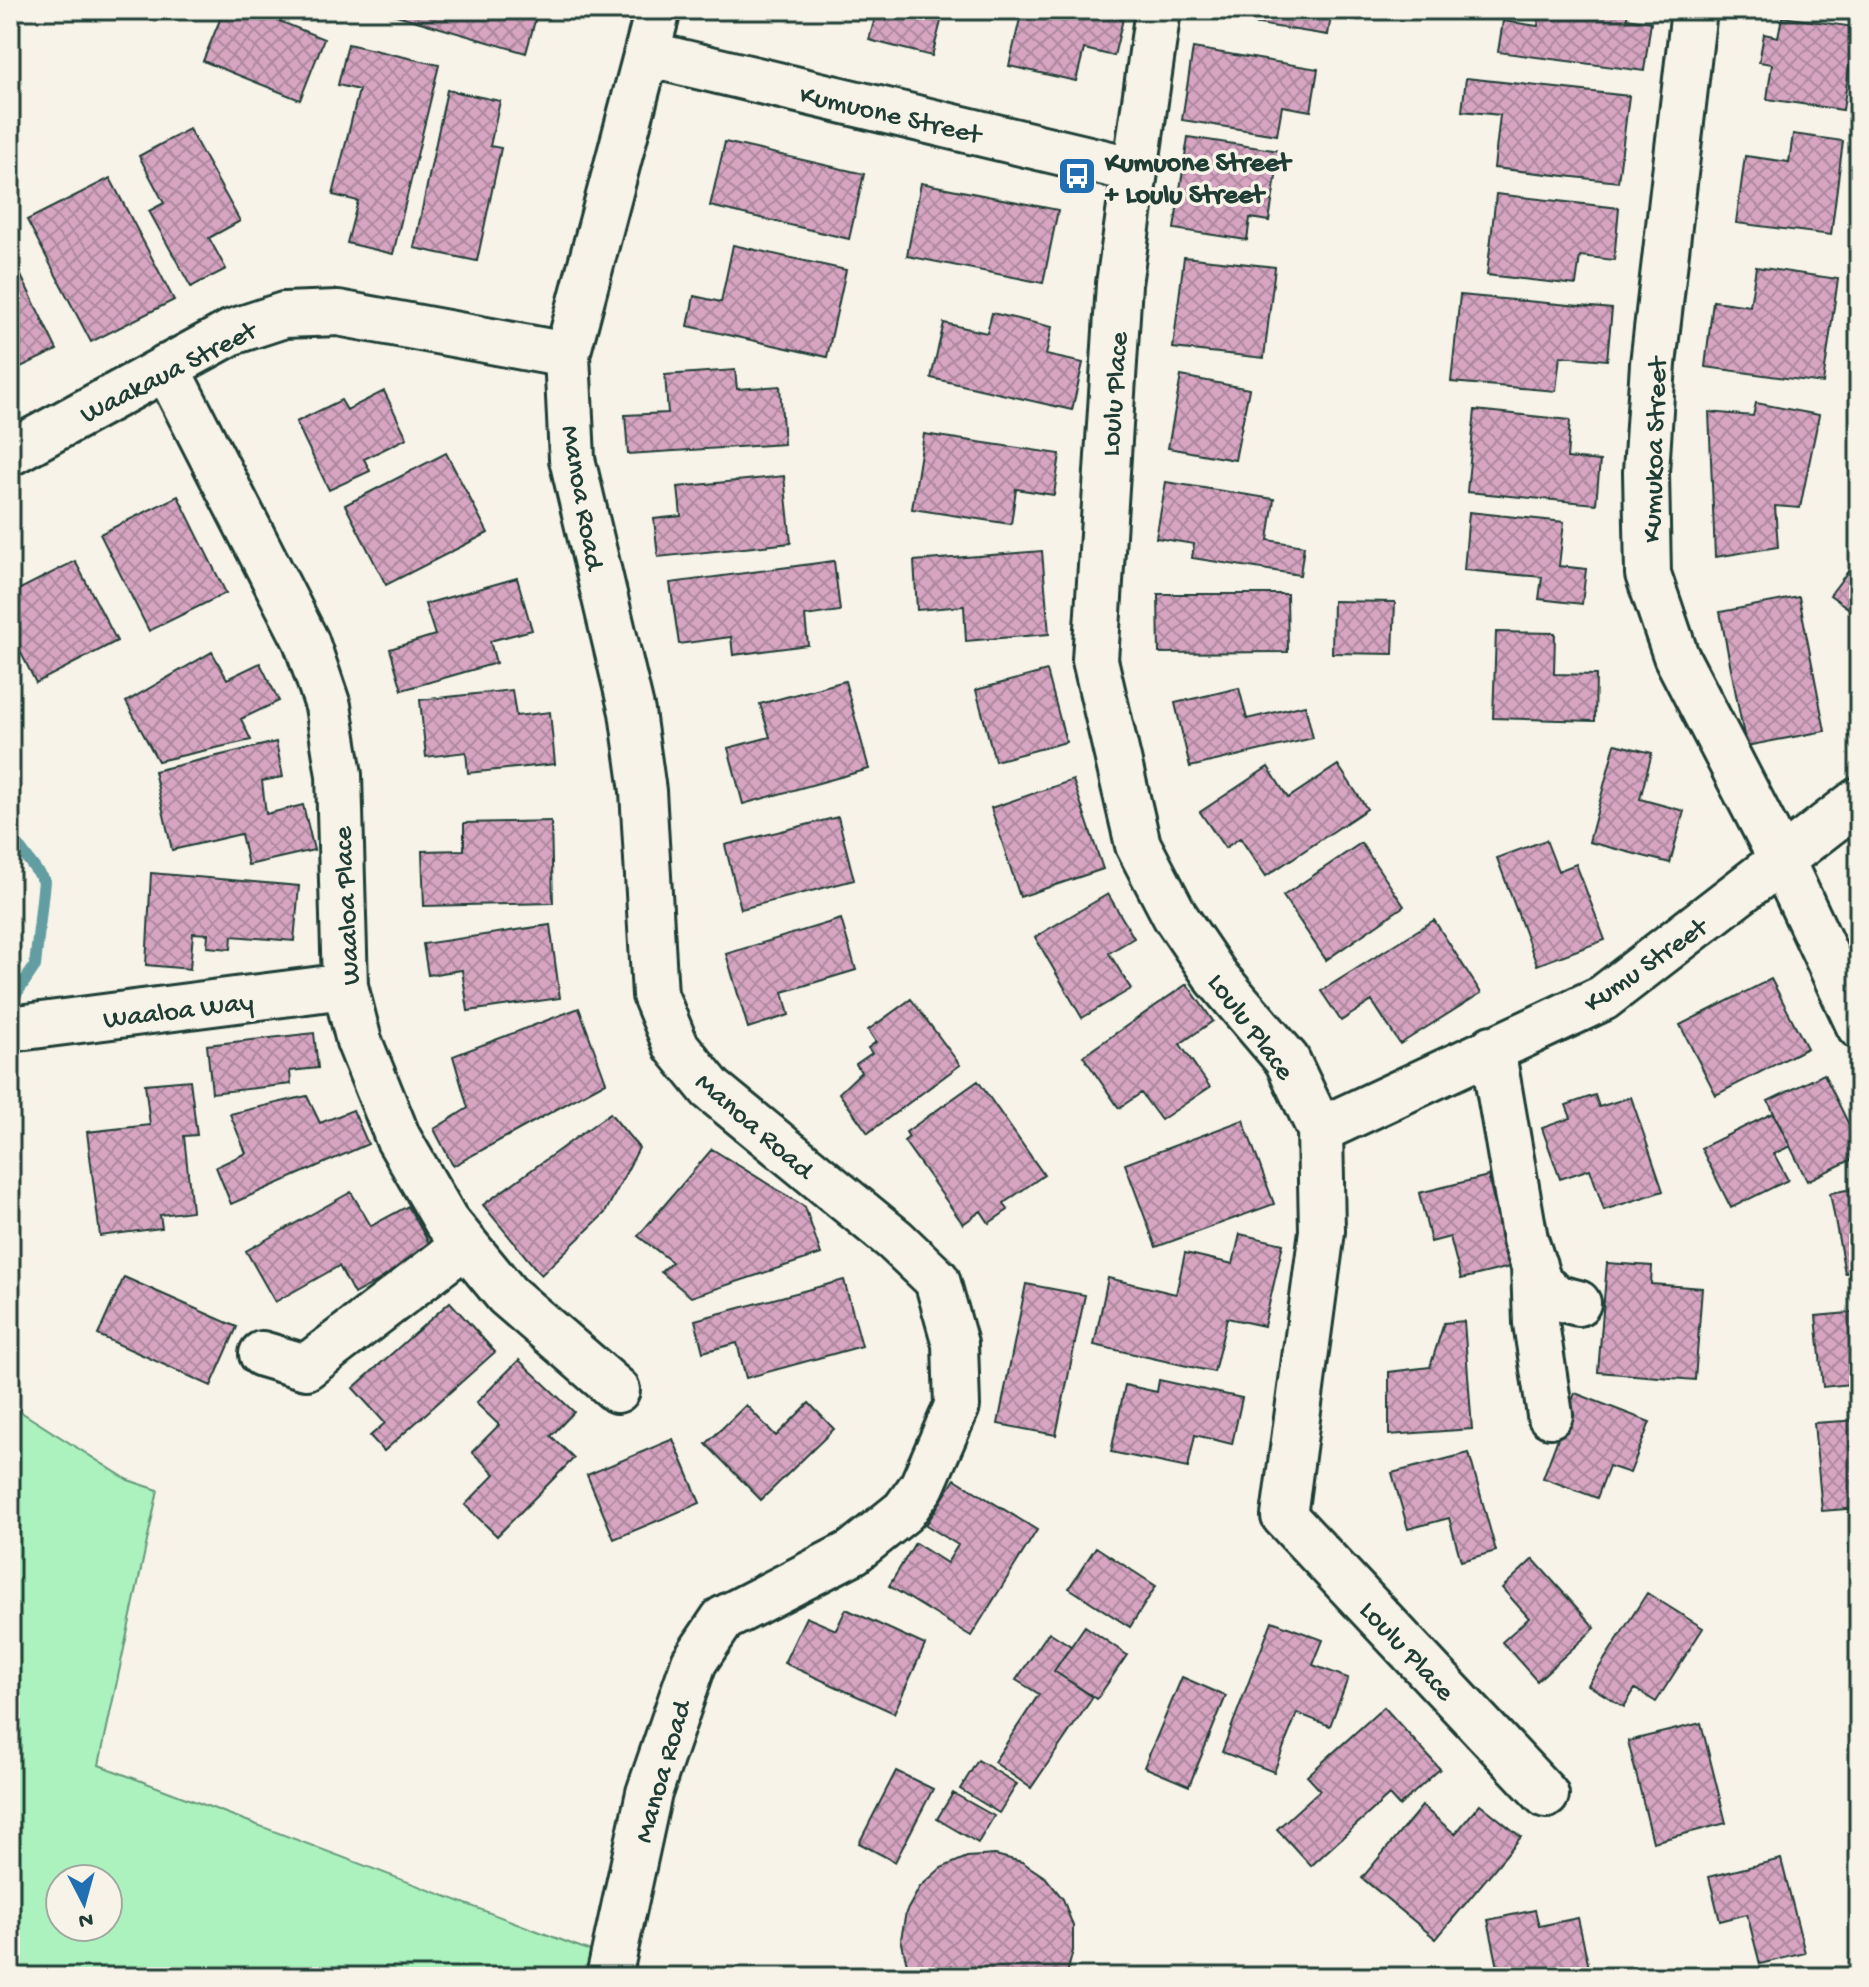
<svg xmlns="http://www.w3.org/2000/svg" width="1869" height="1987" font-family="'Gochi Hand',sans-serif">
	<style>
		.green { fill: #abf2be; stroke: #659879; stroke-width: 2; fill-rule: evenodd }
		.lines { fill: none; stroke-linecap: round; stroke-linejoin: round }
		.stream { stroke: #629da1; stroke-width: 12 }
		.building { fill: url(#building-cross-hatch); stroke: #1f3d34; stroke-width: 2 }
		.minor-casing { stroke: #1f3d34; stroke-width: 50 }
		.minor { stroke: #f7f3e8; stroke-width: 44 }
		.labels { text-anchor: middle; stroke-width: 7; stroke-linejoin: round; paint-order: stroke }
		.street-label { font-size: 28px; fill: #1f3d34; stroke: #f7f3e8 }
		.poi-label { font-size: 28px; font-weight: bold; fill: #1f3d34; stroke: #f7f3e8; text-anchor: start }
	</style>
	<defs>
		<pattern id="building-cross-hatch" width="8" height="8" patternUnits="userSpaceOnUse" patternTransform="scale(2)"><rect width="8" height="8" fill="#d7a5c2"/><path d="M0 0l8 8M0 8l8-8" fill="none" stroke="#ae889e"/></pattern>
	</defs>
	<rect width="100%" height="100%" fill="#f7f3e8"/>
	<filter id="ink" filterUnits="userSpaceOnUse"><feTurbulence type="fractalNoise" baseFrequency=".0125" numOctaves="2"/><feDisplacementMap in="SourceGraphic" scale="16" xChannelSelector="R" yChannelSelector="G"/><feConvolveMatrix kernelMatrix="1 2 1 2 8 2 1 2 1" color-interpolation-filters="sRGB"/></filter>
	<g filter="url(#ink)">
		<path class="green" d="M10 1405 128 1480 158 1490 99 1765 659 1977H10ZM60 1879H108V1927H60Z"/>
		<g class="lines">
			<path class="stream" d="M10 835 44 881 35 966 10 1003"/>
		</g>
		<path class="building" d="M224 10H252L324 39 300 100 203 61Z
			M379 10H538L526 53Z
			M877 10H944L932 56 869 40Z
			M1022 10H1087L1123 19 1114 56 1084 49 1076 81 1009 66Z
			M1215 10H1332L1328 35 1214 17Z
			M1540 10H1628L1627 18 1651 22 1644 71 1498 52 1503 21 1538 26Z
			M1782 17 1855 27 1843 110 1767 99 1772 64 1759 62 1764 34 1778 37Z
			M348 44 439 65 393 254 347 243 358 201 333 195 359 90 338 85Z
			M1193 48 1318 69 1311 111 1282 106 1277 135 1182 120Z
			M1466 78 1629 96 1618 182 1494 168 1500 115 1462 111Z
			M447 90 500 101 490 146 501 148 477 261 414 248Z
			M189 129 240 221 209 238 226 269 191 287 149 211 164 203 139 156Z
			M1793 134 1843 141 1831 235 1736 223 1745 156 1789 162Z
			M1188 137 1280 151 1269 221 1250 218 1247 240 1174 229Z
			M725 142 864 174 849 239 710 206Z
			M110 178 174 300 91 342 27 220Z
			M921 183 1058 210 1043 283 907 256Z
			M1496 194 1619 208 1614 260 1580 256 1576 285 1487 275Z
			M733 245 846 270 827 357 688 326 694 296 721 302Z
			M10 253 57 350 10 372Z
			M1184 257 1275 267 1264 358 1173 348Z
			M1756 267 1838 279 1823 383 1705 367 1713 301 1750 306Z
			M1460 295 1612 309 1607 360 1560 356 1556 391 1451 382Z
			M992 313 1052 327 1046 355 1083 363 1072 410 931 378 944 323 987 333Z
			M735 370 737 389 780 386 784 444 628 454 625 415 668 413 665 375Z
			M1181 376 1249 389 1235 460 1168 448Z
			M384 391 407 438 364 459 370 471 329 490 296 422 341 400 347 410Z
			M1756 403 1819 415 1800 508 1775 506 1778 547 1715 557 1709 412 1753 416Z
			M1475 410 1570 420 1567 458 1600 461 1596 504 1467 492Z
			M924 434 1060 454 1054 495 1016 489 1011 524 912 509Z
			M446 453 488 533 386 585 345 505Z
			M784 476 791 543 658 557 654 519 681 516 678 487Z
			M1166 482 1274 499 1268 540 1304 546 1300 575 1192 558 1194 544 1156 538Z
			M178 496 226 593 149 631 100 534Z
			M1469 512 1564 522 1559 566 1586 569 1582 604 1539 599 1542 577 1464 570Z
			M1042 551 1049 634 966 641 964 606 917 610 914 561Z
			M1859 557V616L1830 595Z
			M75 561 117 641 36 683 10 631V594Z
			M834 561 840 611 805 616 808 645 733 655 731 637 679 644 670 583Z
			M517 578 532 630 490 641 496 663 402 690 390 649 435 635 425 604Z
			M1158 594H1287L1288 652 1159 653Z
			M1799 597 1825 731 1746 746 1720 612Z
			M1333 601 1395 602 1393 654 1332 653Z
			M1496 632 1555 633 1554 674 1596 675 1595 721 1493 718Z
			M212 652 227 679 260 663 279 701 241 719 251 740 158 761 126 702Z
			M1047 671 1066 742 995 761 976 690Z
			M845 681 869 769 743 804 728 748 770 737 760 704Z
			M1239 688 1247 719 1305 705 1313 738 1190 767 1175 703Z
			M512 690 516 716 550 712 555 764 468 773 466 752 426 757 420 700Z
			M276 742 283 777 262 781 266 814 303 805 314 850 248 865 241 834 172 850 154 771Z
			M1615 744 1652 753 1640 799 1684 811 1670 863 1589 842Z
			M1338 765 1367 809 1266 876 1240 838 1225 848 1200 812 1268 767 1288 798Z
			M1073 780 1103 869 1020 897 991 808Z
			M838 817 854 880 741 909 725 845Z
			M551 821 553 903 424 906 422 851 464 850V823Z
			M1546 840 1558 871 1576 864 1605 940 1537 965 1497 858Z
			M1361 843 1404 906 1326 960 1283 896Z
			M151 873 299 886 294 941 232 936 231 949 207 947 208 934 193 933 190 969 146 965Z
			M1108 894 1134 938 1109 953 1131 989 1082 1018 1035 937Z
			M841 919 856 970 783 992 789 1015 748 1028 726 954Z
			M1434 920 1481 993 1400 1044 1372 1001 1341 1021 1321 991Z
			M550 925 560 998 468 1011 462 970 428 975 423 944Z
			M1771 979 1807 1048 1716 1095 1680 1025Z
			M1187 984 1213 1021 1180 1044 1210 1087 1161 1120 1141 1093 1119 1108 1083 1056Z
			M911 999 960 1065 868 1133 839 1093 861 1072 856 1064 872 1053 868 1048 876 1042 868 1030Z
			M579 1008 606 1082 453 1166 434 1129 468 1108 453 1056Z
			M314 1033 318 1068 290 1071 291 1084 212 1093 207 1045Z
			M1824 1074 1859 1145V1156L1807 1181 1768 1101Z
			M190 1080 197 1135 184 1136 192 1211 160 1215 162 1228 100 1236 87 1132 150 1125 145 1084Z
			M978 1081 1044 1175 1004 1203 1008 1210 989 1223 981 1211 963 1224 904 1141 909 1137 906 1132Z
			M1595 1095 1599 1107 1631 1097 1663 1191 1604 1210 1590 1169 1560 1179 1542 1128 1571 1118 1566 1105Z
			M307 1096 320 1123 353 1110 368 1144 231 1204 216 1167 246 1153 230 1114Z
			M610 1113 639 1148 605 1213 541 1275 483 1205Z
			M1773 1113 1790 1146 1774 1154 1788 1180 1731 1208 1701 1148Z
			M1243 1120 1274 1204 1156 1247 1125 1164Z
			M712 1149 805 1207 821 1254 691 1297 661 1272 672 1262 638 1236Z
			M1488 1176 1510 1267 1461 1279 1450 1237 1431 1242 1419 1193Z
			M1859 1188V1270L1845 1273 1830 1193Z
			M351 1192 371 1226 408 1206 433 1250 354 1294 339 1266 275 1302 246 1251Z
			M1240 1234 1283 1244 1264 1326 1227 1318 1214 1372 1094 1345 1108 1278 1176 1294 1185 1253 1233 1264Z
			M1607 1263 1652 1266 1651 1284 1702 1288 1695 1380 1598 1372Z
			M124 1277 237 1327 211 1386 98 1335Z
			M844 1280 862 1346 746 1378 737 1343 703 1352 695 1320Z
			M1026 1284 1085 1295 1056 1435 998 1424Z
			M450 1302 495 1352 384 1451 370 1436 385 1423 353 1388Z
			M1859 1312V1383L1823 1387 1816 1316Z
			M1464 1321 1472 1429 1389 1435V1372L1430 1367 1444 1323Z
			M519 1360 574 1412 551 1436 574 1458 497 1536 465 1505 495 1474 472 1452 499 1425 476 1403Z
			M1159 1380 1242 1398 1232 1444 1195 1435 1188 1468 1111 1452 1125 1385 1157 1392Z
			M1575 1393 1650 1422 1630 1473 1609 1466 1597 1498 1543 1478Z
			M809 1403 834 1429 761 1500 706 1444 746 1405 776 1436Z
			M1859 1420V1508L1822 1511 1814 1423Z
			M673 1439 700 1503 614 1539 587 1475Z
			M1469 1453 1496 1551 1461 1561 1449 1518 1408 1529 1392 1473Z
			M955 1479 1037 1530 971 1636 889 1586 915 1543 947 1563 958 1545 926 1525Z
			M1096 1547 1156 1586 1130 1627 1069 1588Z
			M1533 1559 1595 1628 1537 1681 1502 1642 1529 1618 1502 1588Z
			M1859 1565V1604L1854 1566Z
			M1647 1593 1703 1628 1656 1702 1635 1689 1624 1707 1588 1685Z
			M846 1609 925 1645 894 1713 784 1663 806 1617 836 1630Z
			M1272 1621 1323 1640 1313 1665 1348 1678 1330 1726 1297 1713 1274 1772 1222 1752Z
			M1085 1626 1127 1655 1097 1699 1054 1671Z
			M1049 1632 1071 1646 1054 1671 1093 1697 1031 1788 994 1762 1039 1694 1016 1680Z
			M1182 1677 1226 1696 1189 1786 1144 1767Z
			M1384 1707 1440 1769 1399 1806 1389 1795 1311 1866 1277 1829 1320 1790 1307 1776Z
			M1701 1723 1726 1823 1653 1842 1628 1741Z
			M978 1760 1017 1784 999 1813 960 1789Z
			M896 1771 933 1789 895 1862 859 1843Z
			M953 1793 994 1816 978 1843 937 1819Z
			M1480 1804 1521 1837 1436 1939 1362 1878 1422 1806 1455 1834Z
			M995 1855 1022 1862 1046 1878 1063 1899 1073 1926V1951L1066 1977H910L901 1939 906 1912 920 1887 941 1868 967 1857Z
			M1781 1859 1805 1953 1760 1964 1747 1914 1720 1921 1709 1877Z
			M1535 1910 1539 1926 1578 1918 1591 1977H1500L1488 1920Z"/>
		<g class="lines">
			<defs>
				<path id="minor" d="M1158 10 1119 284 1095 660 1138 845 1175 916 1217 978 1287 1060 1320 1130 1322 1231 1284 1516 1546 1795
					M1694 10 1653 364 1646 472 1648 574 1676 656 1783 863 1859 1026
					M647 54 1135 170
					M166 367 306 641 328 706 339 775 345 986 359 1041 398 1138 446 1221 507 1295 617 1390
					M10 453 232 332 284 315 338 313 567 355
					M10 1029 345 986
					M1492 1048 1525 1239 1540 1285 1558 1298 1578 1303
					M1320 1130 1603 998 1859 800
					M1534 1265 1536 1323 1550 1415
					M262 1354 306 1367 465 1245
					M609 1977 649 1793 694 1662 723 1619 853 1552 904 1511 922 1486 957 1406 955 1344 937 1280 895 1240 711 1089 676 1046 655 995 643 791 632 712 572 459 567 355 658 10"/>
			</defs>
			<use href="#minor" class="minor-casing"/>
			<use href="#minor" class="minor"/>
		</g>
	</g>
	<defs>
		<symbol id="bus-square" viewBox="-11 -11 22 22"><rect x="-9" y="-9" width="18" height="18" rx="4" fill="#1f6fb2" stroke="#f7f3e8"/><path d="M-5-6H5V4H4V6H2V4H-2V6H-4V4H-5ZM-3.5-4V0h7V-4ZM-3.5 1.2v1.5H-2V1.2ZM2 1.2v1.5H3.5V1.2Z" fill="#fff"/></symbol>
	</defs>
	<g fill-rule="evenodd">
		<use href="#bus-square" x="1055" y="154" width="44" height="44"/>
	</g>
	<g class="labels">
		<g class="street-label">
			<text transform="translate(891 112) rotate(13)" y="10">Kumuone Street</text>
			<text transform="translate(167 370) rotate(-27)" y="10">Waakaua Street</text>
			<text transform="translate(1112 394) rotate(-86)" y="10">Loulu Place</text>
			<text transform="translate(1652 450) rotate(-88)" y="10">Kumukoa Street</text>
			<text transform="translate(585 497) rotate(80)" y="10">Manoa Road</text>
			<text transform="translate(344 906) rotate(-93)" y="10">Waaloa Place</text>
			<text transform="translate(1644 963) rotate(-35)" y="10">Kumu Street</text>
			<text transform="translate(178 1008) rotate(-7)" y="10">Waaloa Way</text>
			<text transform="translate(1253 1025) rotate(53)" y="10">Loulu Place</text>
			<text transform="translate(756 1124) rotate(41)" y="10">Manoa Road</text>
			<text transform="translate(1409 1649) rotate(47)" y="10">Loulu Place</text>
			<text transform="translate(660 1771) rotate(-74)" y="10">Manoa Road</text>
		</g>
		<g class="poi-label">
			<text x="1105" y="170">Kumuone Street<tspan x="1105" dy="32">+ Loulu Street</tspan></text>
		</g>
	</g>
	<rect width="1869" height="1987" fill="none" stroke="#f7f3e8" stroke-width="40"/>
	<rect x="20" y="20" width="1829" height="1947" fill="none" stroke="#1f3d34" stroke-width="3" filter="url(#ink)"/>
	<g transform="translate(84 1903) rotate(174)"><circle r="38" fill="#f7f3e8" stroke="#a1aaa0" stroke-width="2"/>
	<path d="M0-6L14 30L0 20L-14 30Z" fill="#1f6fb2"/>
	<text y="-12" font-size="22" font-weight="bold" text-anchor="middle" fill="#1f3d34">N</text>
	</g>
</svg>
